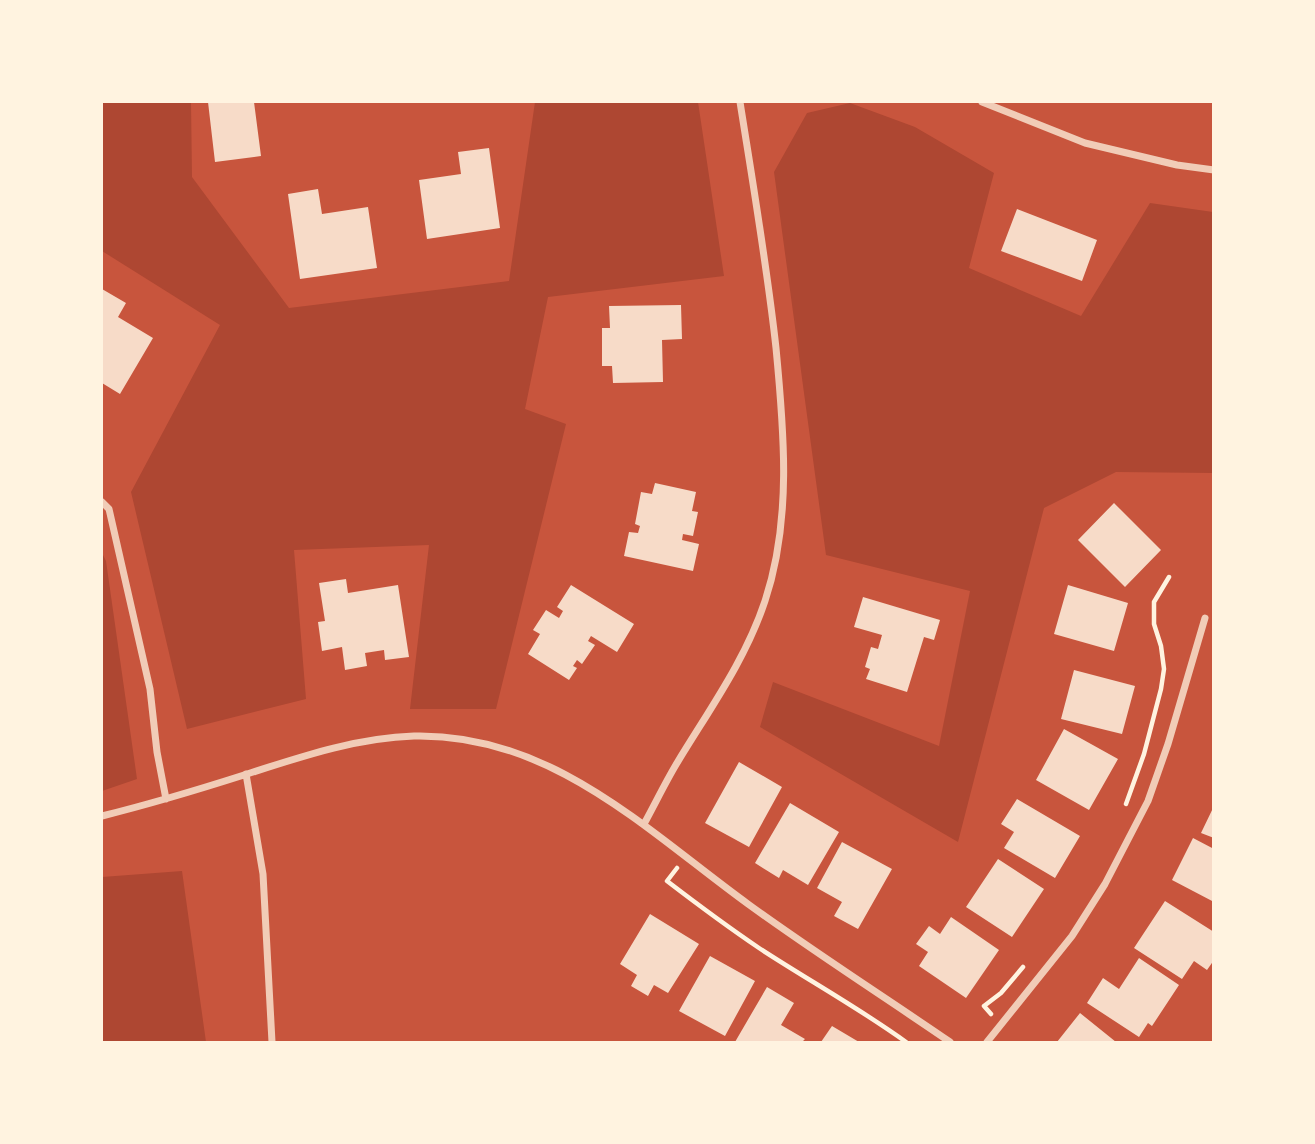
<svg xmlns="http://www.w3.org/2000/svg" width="1315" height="1144" font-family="Rubik,sans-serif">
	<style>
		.green { fill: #ae4732 }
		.building { fill: #f7dbc8 }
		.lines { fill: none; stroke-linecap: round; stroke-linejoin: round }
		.path { stroke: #fff3e0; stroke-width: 4.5 }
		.minor { stroke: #f1ccb7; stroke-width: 7 }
	</style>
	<rect width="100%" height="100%" fill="#c8553d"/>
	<path class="green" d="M102 102H191L192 177 289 308 509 281 535 102H698L724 276 548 297 525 409 566 424 496 709H410L429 545 294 550 306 699 187 729 131 492 220 325 102 251Z
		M850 103 915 127 994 173 969 268 1081 316 1150 203 1213 212V473L1116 472 1044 508 958 842 760 727 773 682 939 746 970 591 826 555 774 172 807 113Z
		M102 553 106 561 137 779 102 791Z
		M182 871 206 1042H102V877Z"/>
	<path class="building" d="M208 102H254L261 156 215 162Z
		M489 148 500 228 427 239 419 180 461 174 458 152Z
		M318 189 322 214 368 207 377 268 300 279 288 194Z
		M1017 209 1097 240 1082 281 1001 251Z
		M102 289 126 303 118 317 153 338 120 394 102 383Z
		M681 305 682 339 662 340 663 382 613 383 612 366H602V328H610L609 306Z
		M655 483 696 492 692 511 698 512 693 536 683 534 682 540 699 544 693 571 624 556 629 532 638 533 640 526 635 524 641 492 652 494Z
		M1114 503 1161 550 1125 587 1078 540Z
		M346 579 348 593 398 585 409 657 385 660 384 650 365 653 367 666 345 670 342 647 322 651 318 622 325 621 319 583Z
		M571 585 634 624 617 652 591 636 588 641 595 645 582 664 577 660 573 666 577 668 569 680 528 654 540 634 533 630 546 610 559 618 563 611 557 607Z
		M1068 585 1128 603 1114 651 1054 634Z
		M863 597 940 620 934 640 924 637 907 692 866 679 870 669 865 667 871 647 878 649 882 635 854 627Z
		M1074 670 1135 686 1122 734 1061 719Z
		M1064 729 1118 759 1089 810 1036 780Z
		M739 762 782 787 749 847 705 823Z
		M1017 799 1080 836 1055 878 1004 848 1014 832 1001 824Z
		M790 803 839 832 808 885 783 870 779 878 755 863Z
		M1214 806V838L1201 833Z
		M1193 838 1214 849V902L1172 880Z
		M842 842 892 869 858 929 834 916 842 902 817 888Z
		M998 859 1044 889 1012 937 966 907Z
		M1165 901 1214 932V960L1207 970 1194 961 1182 979 1134 948Z
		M650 914 699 944 668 993 654 985 648 996 631 986 637 975 620 964Z
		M951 917 999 950 966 998 919 966 928 952 916 944 929 926 940 934Z
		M710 956 755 981 725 1036 679 1011Z
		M1139 958 1179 985 1152 1026 1148 1023 1139 1037 1087 1003 1103 978 1119 989Z
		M767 987 794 1003 781 1025 805 1039 802 1042H735Z
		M1080 1013 1116 1042H1057Z
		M832 1026 859 1042H821Z"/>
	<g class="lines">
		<path class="path" d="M1126 804 1144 754 1161 689 1164 669 1161 646 1154 624V602L1169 577
			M677 868 667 881C697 904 728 927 759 948 808 980 859 1008 906 1042
			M991 1014 984 1006 1001 993 1023 967"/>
		<path class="minor" d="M982 102 1085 143 1177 165 1214 170
			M102 502 109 509 150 689 157 752 166 799
			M246 774 263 874 272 1042
			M102 816C150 804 197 790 244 775 300 757 355 738 414 736 551 733 646 830 748 904 814 952 883 996 950 1042
			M644 824C655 804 665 783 677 763 709 710 745 661 765 601 792 520 784 431 776 348 767 266 753 184 740 102
			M987 1042 1072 936 1105 884 1148 801 1168 744 1205 618"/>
	</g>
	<rect width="1315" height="1144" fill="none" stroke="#fff3e0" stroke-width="206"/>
</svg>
